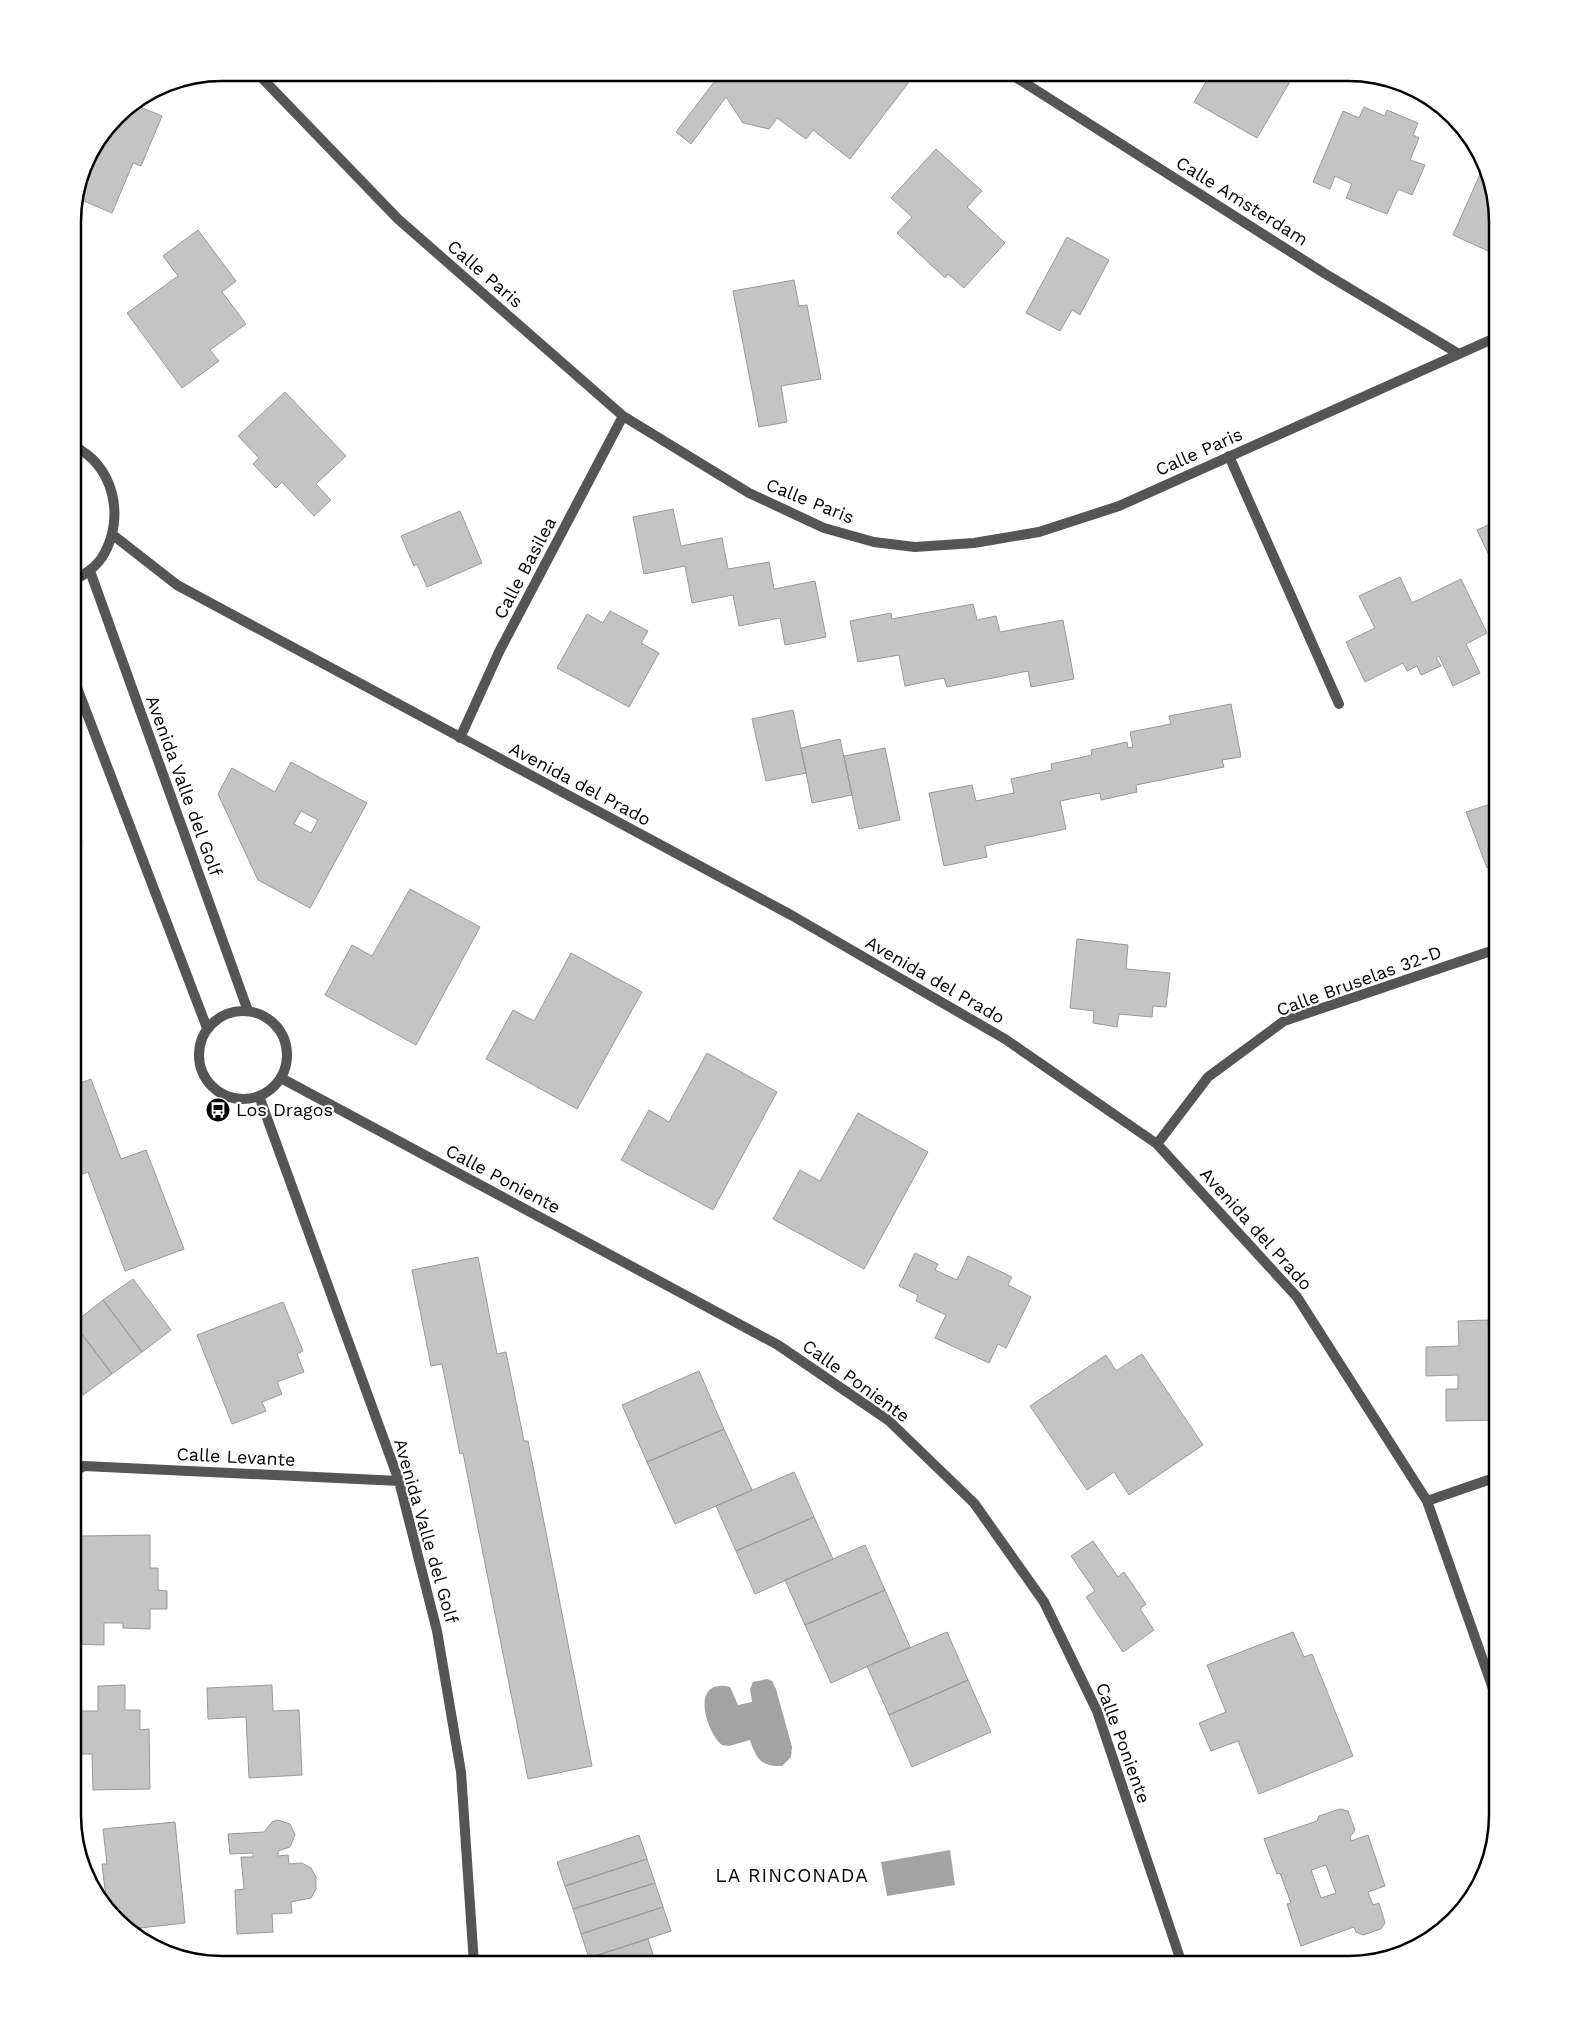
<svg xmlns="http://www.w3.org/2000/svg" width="1570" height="2037" font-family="'Work Sans',sans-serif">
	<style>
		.green { fill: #dcdcdc }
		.water { fill: #a3a3a3 }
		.building { fill: #c4c4c4; stroke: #999; fill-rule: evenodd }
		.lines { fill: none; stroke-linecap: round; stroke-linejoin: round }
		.service { stroke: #555; stroke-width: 10 }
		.minor { stroke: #555; stroke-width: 10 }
		.labels { text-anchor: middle; stroke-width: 4.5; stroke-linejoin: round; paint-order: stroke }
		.street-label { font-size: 18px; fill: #000; stroke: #fff }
		.poi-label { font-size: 18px; fill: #000; stroke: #fff; text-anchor: start }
		.neighbourhood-label { font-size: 19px; letter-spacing: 1px; fill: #000; stroke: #fff }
		.rim { fill: none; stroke: #000; stroke-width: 2.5 }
	</style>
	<rect width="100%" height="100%" fill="#fff"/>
	<path class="green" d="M73 816 83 842 73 846Z"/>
	<path class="water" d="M767 1679 772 1681 776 1689 792 1747 791 1757 782 1766C761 1767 756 1758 750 1740L729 1746 722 1745C705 1731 690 1677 730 1687L738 1705 752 1702 750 1689 753 1682Z
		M950 1850 955 1885 887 1896 881 1862Z"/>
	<path class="building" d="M426 73H446L435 82Z
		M449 73H462L455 79Z
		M721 73H897L909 82 850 159 813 130 806 139 777 118 769 129 743 123 726 97 691 144 676 132Z
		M1211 73H1278L1291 80 1257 138 1194 102Z
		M133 104 162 116 141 166 133 163 112 213 77 198 88 156 98 143 102 144 108 130 123 110Z
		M1364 107 1385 116 1387 110 1418 123 1413 135 1419 138 1410 160 1425 165 1412 195 1398 189 1387 214 1346 198 1352 184 1335 176 1330 189 1313 182 1343 111 1359 118Z
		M936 149 982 191 967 207 1005 243 964 288 948 274 945 278 897 233 912 217 891 198Z
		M1481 172 1489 175 1492 183 1498 222 1497 255 1453 235Z
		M198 230 236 281 222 292 246 324 210 350 219 361 182 388 127 313 178 276 163 256Z
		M1067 237 1109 260 1080 315 1072 310 1060 331 1026 313Z
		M794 280 799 306 807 305 821 379 781 386 787 422 759 427 733 291Z
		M285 392 346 456 316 484 331 500 314 516 282 482 276 488 253 464 259 458 238 436Z
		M673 509 681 546 722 538 728 569 769 562 774 589 815 581 826 637 785 645 780 618 739 626 733 595 692 603 685 566 644 574 633 517Z
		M460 511 482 563 427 587 417 564 414 566 401 536Z
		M1497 521V572L1477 530Z
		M1400 577 1412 603 1461 579 1487 633 1466 644 1480 673 1453 686 1439 656 1436 658 1441 666 1421 675 1417 666 1407 671 1403 663 1365 682 1346 642 1375 628 1359 596Z
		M973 604 977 620 996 616 1000 632 1063 620 1074 679 1031 687 1028 671 947 687 944 678 905 686 899 655 858 662 850 621 891 613 892 619Z
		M610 611 648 631 641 643 659 653 629 707 557 668 587 614 603 623Z
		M1231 704 1241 757 1222 760 1224 767 1136 785 1137 792 1101 800 1100 793 1060 801 1066 829 985 846 987 857 944 866 929 793 972 785 976 801 1014 793 1011 779 1052 770 1051 764 1092 755 1091 750 1127 742 1128 748 1133 747 1130 732 1171 724 1169 716Z
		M793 710 806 773 766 781 752 719Z
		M840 739 852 795 812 803 801 748Z
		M885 748 900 820 859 829 844 756Z
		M291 762 367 803 310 908 258 880 218 794 232 768 275 792ZM301 811 318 820 311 833 294 824Z
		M1497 802V864L1487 868 1466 812Z
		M410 889 480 927 416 1045 325 995 352 945 372 956Z
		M1077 939 1128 945 1126 969 1170 973 1166 1007 1153 1006 1152 1017 1119 1014 1117 1027 1093 1023 1094 1011 1070 1008Z
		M571 953 642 992 577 1109 486 1059 513 1010 534 1021Z
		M707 1053 777 1092 713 1210 621 1160 649 1110 669 1122Z
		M91 1079 121 1159 146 1150 184 1249 125 1271 88 1172 73 1178V1086Z
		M858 1113 928 1152 864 1269 773 1219 800 1170 820 1181Z
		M915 1253 938 1264 935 1270 957 1280 968 1256 1012 1277 1008 1285 1031 1297 1006 1348 998 1344 989 1363 935 1338 946 1315 916 1301 918 1295 899 1286Z
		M478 1257 497 1354 506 1352 524 1441H528L592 1766 528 1779 463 1453 460 1454 442 1364 431 1366 412 1270Z
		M133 1279 171 1330 142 1352 103 1300Z
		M103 1300 142 1352 112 1374 74 1323Z
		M283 1302 303 1351 297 1354 304 1372 277 1382 282 1394 262 1402 266 1411 232 1424 197 1335Z
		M1488 1320 1489 1345H1497V1420L1446 1421V1389H1458V1375L1426 1376V1347L1459 1346 1458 1321Z
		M73 1323 112 1374 83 1395 73 1381Z
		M1142 1354 1203 1445 1129 1495 1114 1472 1087 1490 1030 1406 1106 1355 1116 1371Z
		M699 1371 724 1429 647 1462 622 1405Z
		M724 1429 752 1490 675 1524 647 1462Z
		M794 1472 814 1517 736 1551 716 1506Z
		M814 1517 833 1559 755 1594 736 1551Z
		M150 1535V1568H158V1590L167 1591V1609H150V1629L123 1628V1623H104V1645L73 1644V1623H80V1536Z
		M1093 1541 1118 1577 1124 1572 1146 1604 1140 1609 1154 1630 1123 1652 1086 1597 1095 1591 1071 1556Z
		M865 1545 885 1590 805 1625 785 1580Z
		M885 1590 910 1647 831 1683 805 1625Z
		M947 1632 968 1680 889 1715 867 1666Z
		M1293 1632 1304 1657 1312 1654 1353 1756 1259 1794 1238 1741 1211 1751 1199 1723 1226 1712 1207 1665Z
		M968 1680 991 1732 912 1767 889 1715Z
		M125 1685V1710H140V1730L149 1729 150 1789 93 1790 92 1754H73V1731H79V1711H98V1686Z
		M272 1685 273 1711 299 1710 302 1775 249 1778 246 1717 208 1719 207 1688Z
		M1340 1809 1348 1811 1355 1830 1350 1837 1351 1841 1368 1835 1385 1886 1368 1892 1373 1905 1379 1903 1385 1923 1381 1929 1363 1935 1356 1932 1354 1927 1301 1946 1287 1904 1291 1903 1280 1873 1277 1874 1264 1839 1317 1821 1319 1816ZM1326 1865 1336 1893 1321 1898 1311 1870Z
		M278 1820 290 1824 295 1835 290 1847 278 1851V1856L288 1855 289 1864 302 1863 311 1868 316 1877V1889L311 1898 291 1902 292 1913 272 1914 273 1932 237 1934 235 1890 244 1889 241 1857H253V1853L230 1854 228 1834 264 1832 272 1822Z
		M175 1822 185 1923 131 1929 107 1906 102 1864H107L103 1829Z
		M639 1835 647 1859 565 1886 557 1862Z
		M647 1859 655 1883 573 1909 565 1886Z
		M655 1883 663 1907 581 1934 573 1909Z
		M663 1907 671 1931 589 1958 581 1934Z
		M648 1939 656 1964H568L589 1958Z"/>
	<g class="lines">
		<path class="service" d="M1229 456 1339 704"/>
		<path class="minor" d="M257 73 398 219 623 416 749 493 824 528 874 542 915 547 974 543 1039 532 1119 506 1497 337
			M1009 73 1324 273 1459 354
			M113 535 177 585 791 915 1005 1039 1157 1144 1297 1297 1427 1501 1497 1700
			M90 571 248 1011
			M73 581C85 574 97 567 104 554 125 517 114 464 73 446
			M73 677 207 1028
			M460 738 499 652 623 416
			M199 1055a44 44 0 1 1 88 0a44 44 0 1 1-88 0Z
			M281 1078 778 1345 888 1420 974 1503 1044 1602 1097 1711 1182 1964
			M259 1096 399 1481 437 1631 461 1772 474 1964
			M1157 1144 1208 1077 1284 1021 1497 949
			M73 1472 84 1466 399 1481
			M1427 1501 1497 1477"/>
	</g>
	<defs>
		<symbol id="bus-disc" viewBox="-11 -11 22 22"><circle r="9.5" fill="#000" stroke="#fff"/><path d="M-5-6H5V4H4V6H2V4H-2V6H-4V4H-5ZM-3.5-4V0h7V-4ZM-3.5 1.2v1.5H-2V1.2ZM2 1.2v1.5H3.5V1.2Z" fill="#fff"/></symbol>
	</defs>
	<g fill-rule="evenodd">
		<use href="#bus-disc" x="204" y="1096" width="28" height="28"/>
	</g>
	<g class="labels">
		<g class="street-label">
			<text transform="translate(1242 201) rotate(32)" y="6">Calle Amsterdam</text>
			<text transform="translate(485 274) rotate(41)" y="6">Calle Paris</text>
			<text transform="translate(1199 452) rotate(-24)" y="6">Calle Paris</text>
			<text transform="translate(810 501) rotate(22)" y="6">Calle Paris</text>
			<text transform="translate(525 568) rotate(-62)" y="6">Calle Basilea</text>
			<text transform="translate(580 784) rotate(28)" y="6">Avenida del Prado</text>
			<text transform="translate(184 786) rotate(70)" y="6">Avenida Valle del Golf</text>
			<text transform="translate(935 980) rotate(30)" y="6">Avenida del Prado</text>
			<text transform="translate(1359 981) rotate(-20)" y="6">Calle Bruselas 32-D</text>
			<text transform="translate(503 1179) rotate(28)" y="6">Calle Poniente</text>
			<text transform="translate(1256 1229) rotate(48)" y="6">Avenida del Prado</text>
			<text transform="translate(856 1381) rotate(36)" y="6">Calle Poniente</text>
			<text transform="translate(236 1457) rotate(3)" y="6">Calle Levante</text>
			<text transform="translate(426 1531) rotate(74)" y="6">Avenida Valle del Golf</text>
			<text transform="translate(1123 1743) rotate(70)" y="6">Calle Poniente</text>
		</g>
		<g class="poi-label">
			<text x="236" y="1116">Los Dragos</text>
		</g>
		<g class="neighbourhood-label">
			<text x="792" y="1882">LA RINCONADA</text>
		</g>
	</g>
	<path d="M0 0H1570V2037H0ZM222 81H1348A141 141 0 0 1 1489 222V1815A141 141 0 0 1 1348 1956H222A141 141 0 0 1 81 1815V222A141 141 0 0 1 222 81Z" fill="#fff" fill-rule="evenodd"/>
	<path class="rim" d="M222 81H1348A141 141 0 0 1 1489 222V1815A141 141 0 0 1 1348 1956H222A141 141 0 0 1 81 1815V222A141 141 0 0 1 222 81Z"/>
</svg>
